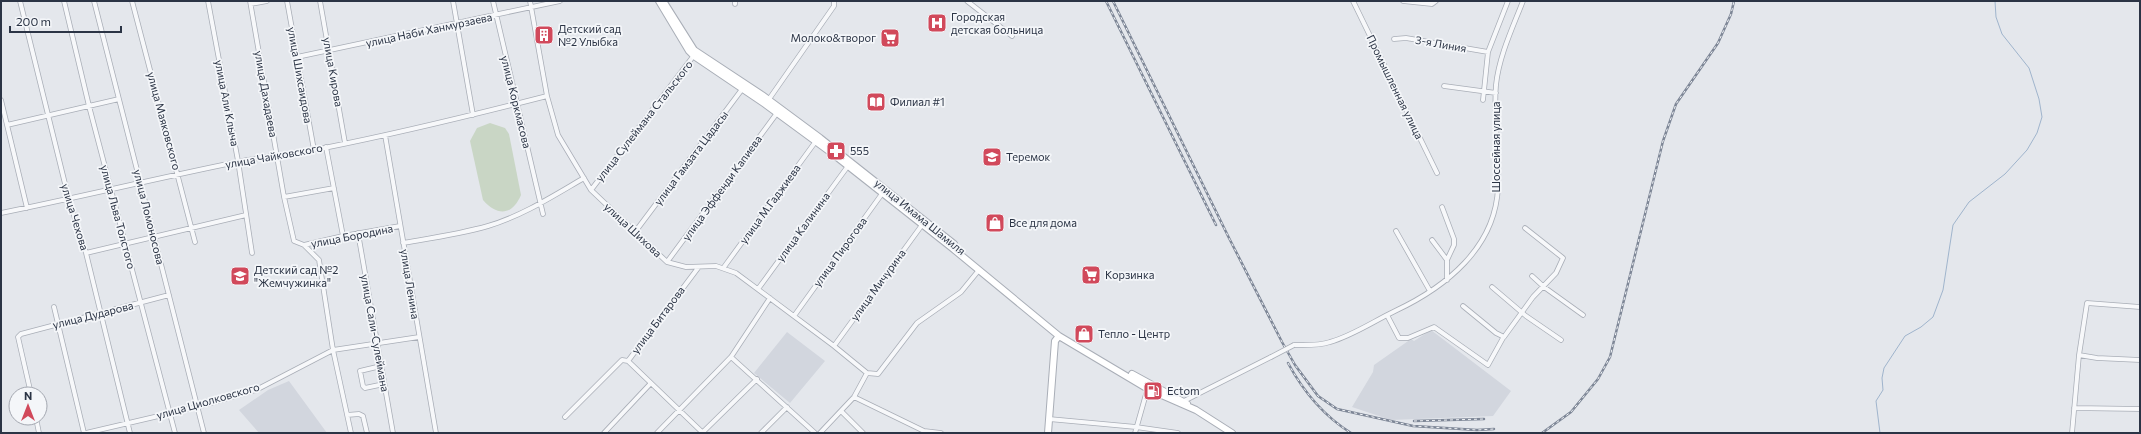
<svg xmlns="http://www.w3.org/2000/svg" width="2141" height="434" font-family="Commissioner,sans-serif">
	<style>
		.built { fill: #d2d6de }
		.green { fill: #c9d6c5 }
		.lines { fill: none; stroke-linecap: round; stroke-linejoin: round }
		.stream { stroke: #9fb4cc; stroke-width: 1 }
		.minor-casing { stroke: #a9aeb7; stroke-width: 5.5 }
		.secondary-casing { stroke: #a9aeb7; stroke-width: 8 }
		.minor { stroke: #f7f8fa; stroke-width: 4 }
		.secondary { stroke: #fff; stroke-width: 6 }
		.rail-casing { stroke: #7d8696; stroke-width: 2.5 }
		.rail { stroke: #f4f6f9; stroke-width: 1; stroke-dasharray: 3; stroke-linecap: butt }
		.minor-bridge-casing { stroke: #a9aeb7; stroke-width: 5.5; stroke-linecap: butt }
		.minor-bridge { stroke: #f7f8fa; stroke-width: 4 }
		.labels { text-anchor: middle; stroke-width: 3.5; stroke-linejoin: round; paint-order: stroke }
		.poi-label { font-size: 11px; fill: #2b3445; stroke: #f4f6f9; text-anchor: start }
		.street-label { font-size: 11px; fill: #2b3445; stroke: #f4f6f9 }
	</style>
	<rect width="100%" height="100%" fill="#e4e7ec"/>
	<path class="built" d="M1431 330 1511 391 1493 416 1391 420 1352 407 1373 372 1374 365 1411 339 1414 341Z
		M787 332 825 361 790 403 754 373Z
		M289 381 327 433H259L239 410 268 390Z"/>
	<path class="green" d="M490 123 505 128 509 134 521 195C512 216 497 216 483 200L470 141 477 128Z"/>
	<g class="lines">
		<path class="stream" d="M1880 433 1876 401 1883 390 1882 378 1884 368 1905 336 1921 327 1933 317 1943 290 1953 225 1969 202 2005 174 2027 150 2037 133 2042 117 2039 99 2029 68 2002 34 1996 17 1995 1"/>
		<defs>
			<path id="minor" d="M20 1 69 200 86 253 130 433
				M64 1 89 106 175 433
				M94 1 204 433
				M132 1 195 242
				M208 1 238 161 252 253
				M250 1 284 197 294 241 304 245 319 260 333 350 351 433
				M287 1 314 150
				M320 1 345 143
				M453 1 473 115
				M493 1 543 214
				M530 1 547 96 558 135 591 190 667 262 686 267 716 266 736 273 834 346 867 373
				M967 1 1012 36
				M1353 1 1437 173
				M1403 1 1432 4 1436 1
				M251 4 267 1
				M735 4V1
				M1394 39 1406 38 1488 52
				M297 57 560 1
				M1444 86 1496 93
				M1 100 27 208
				M1483 100 1488 52 1508 1
				M767 102 834 6V1
				M7 125 119 99
				M385 135 436 433
				M326 147 343 236
				M591 190 695 54
				M284 197 334 188
				M1442 207 1454 239V245L1447 260V280
				M1 213C80 197 158 178 237 162 266 156 295 153 324 148 399 133 473 115 547 96
				M1396 231 1430 291
				M635 232 743 88
				M358 233 393 433
				M1432 240 1447 260
				M403 243C432 238 460 234 488 226 522 216 553 196 584 178
				M304 245 343 236 400 226
				M86 253 246 215
				M667 262 777 113
				M724 267 816 141
				M1532 276 1544 287 1583 315
				M1492 287 1526 316 1561 340
				M758 289 848 166
				M1463 306 1496 333 1504 337 1533 297 1556 273 1563 258 1525 228
				M54 307 84 433
				M1387 315 1399 338H1408L1434 327 1488 365 1503 338
				M794 316 884 191
				M1294 345C1305 345 1318 346 1330 342 1352 336 1374 321 1395 311 1446 287 1495 248 1498 188 1500 153 1493 118 1496 85 1499 56 1513 27 1523 1
				M834 346 922 225
				M2079 355 2097 358 2140 360
				M731 357 815 433
				M628 361 703 433
				M381 366 360 371 363 386 365 388 384 384
				M867 373 878 374 917 323 961 292 979 270
				M31 394 18 337 21 334 169 295
				M854 397 924 431 941 433
				M1182 402 1271 357
				M2074 408 2140 409
				M841 411 863 433
				M347 415 359 414 363 416 367 433
				M565 417 622 360 628 361 698 268
				M36 418 39 433
				M1049 419 1136 427 1178 433
				M86 433 197 407 256 390 333 350 419 337
				M604 433 651 383
				M657 433 731 357 770 298
				M702 433 757 379
				M761 433 787 407
				M820 433 854 397 867 373
				M1135 433 1148 387
				M2072 433 2079 355 2087 303 2140 307"/>
			<path id="secondary" d="M659 1 689 51 694 56 765 104 833 154 951 247 1059 336 1148 389 1196 410 1232 433
				M665 4 694 50 762 95 820 138 954 244
				M1132 374 1187 404
				M1048 433 1055 341 1059 336"/>
		</defs>
		<use href="#minor" class="minor-casing"/>
		<use href="#secondary" class="secondary-casing"/>
		<use href="#minor" class="minor"/>
		<use href="#secondary" class="secondary"/>
		<defs>
			<path id="rail" d="M1106 1 1216 225
				M1113 1 1229 238 1282 342 1295 365 1318 396 1337 409 1413 426 1477 430 1494 429
				M1288 363C1303 391 1324 416 1351 433
				M1414 421 1484 419
				M1542 433 1571 412 1598 379 1610 357 1663 141 1676 104 1718 43 1731 14 1734 1"/>
		</defs>
		<use href="#rail" class="rail-casing"/>
		<use href="#rail" class="rail"/>
		<defs>
			<path id="minor-bridge" d="M1271 357 1294 345"/>
		</defs>
		<use href="#minor-bridge" class="minor-bridge-casing"/>
		<use href="#minor-bridge" class="minor-bridge"/>
	</g>
	<defs>
		<symbol id="hospital-square" viewBox="-11 -11 22 22"><rect x="-9" y="-9" width="18" height="18" rx="4" fill="#d1495b" stroke="#f4f6f9"/><path d="M-5-5h3v3.5h4V-5h3V5h-3V1.5h-4V5h-3Z" fill="#fff"/></symbol>
		<symbol id="building-square" viewBox="-11 -11 22 22"><rect x="-9" y="-9" width="18" height="18" rx="4" fill="#d1495b" stroke="#f4f6f9"/><path d="M-4-6H4V6H1V3H-1V6H-4ZM-2.5-4.3h1.7v1.8h-1.7ZM.8-4.3h1.7v1.8H.8ZM-2.5-1h1.7V.8h-1.7ZM.8-1h1.7V.8H.8Z" fill="#fff"/></symbol>
		<symbol id="supermarket-square" viewBox="-11 -11 22 22"><rect x="-9" y="-9" width="18" height="18" rx="4" fill="#d1495b" stroke="#f4f6f9"/><path d="M-6-5.5h2.5l.6 2H6L4.5 2H-2.5L-4.4-4H-6ZM-1.5 3.2a1.3 1.3 0 1 0 .1 0ZM3 3.2a1.3 1.3 0 1 0 .1 0Z" fill="#fff"/></symbol>
		<symbol id="library-square" viewBox="-11 -11 22 22"><rect x="-9" y="-9" width="18" height="18" rx="4" fill="#d1495b" stroke="#f4f6f9"/><path d="M-6-4Q-3-5.5-.7-3.5V5Q-3 3-6 4ZM6-4Q3-5.5 .7-3.5V5Q3 3 6 4Z" fill="#fff"/></symbol>
		<symbol id="pharmacy-square" viewBox="-11 -11 22 22"><rect x="-9" y="-9" width="18" height="18" rx="4" fill="#d1495b" stroke="#f4f6f9"/><path d="M-2-6h4v4h4v4h-4v4h-4v-4h-4v-4h4Z" fill="#fff"/></symbol>
		<symbol id="school-square" viewBox="-11 -11 22 22"><rect x="-9" y="-9" width="18" height="18" rx="4" fill="#d1495b" stroke="#f4f6f9"/><path d="M0-5L7-2L0 1L-7-2ZM-4 1L0 2.5L4 1V4Q0 6-4 4Z" fill="#fff"/></symbol>
		<symbol id="shop-square" viewBox="-11 -11 22 22"><rect x="-9" y="-9" width="18" height="18" rx="4" fill="#d1495b" stroke="#f4f6f9"/><path d="M-5-2.5h2.3a2.7 3.5 0 0 1 5.4 0H5L5.5 6h-11ZM-1.5-2.5h3a1.5 2.3 0 0 0-3 0Z" fill="#fff"/></symbol>
		<symbol id="fuel-square" viewBox="-11 -11 22 22"><rect x="-9" y="-9" width="18" height="18" rx="4" fill="#d1495b" stroke="#f4f6f9"/><path d="M-5.5-6h7V0h2V4h1.3V-2.5L3-4.5l.8-.8L6-3V5H2.5V1h-1V6h-7ZM-4.2-4.7v3.2H.2V-4.7Z" fill="#fff"/></symbol>
	</defs>
	<g fill-rule="evenodd">
		<use href="#hospital-square" x="926" y="12" width="22" height="22"/>
		<use href="#building-square" x="533" y="24" width="22" height="22"/>
		<use href="#supermarket-square" x="879" y="27" width="22" height="22"/>
		<use href="#library-square" x="865" y="91" width="22" height="22"/>
		<use href="#pharmacy-square" x="825" y="140" width="22" height="22"/>
		<use href="#school-square" x="981" y="146" width="22" height="22"/>
		<use href="#shop-square" x="984" y="212" width="22" height="22"/>
		<use href="#supermarket-square" x="1080" y="264" width="22" height="22"/>
		<use href="#school-square" x="229" y="265" width="22" height="22"/>
		<use href="#shop-square" x="1073" y="323" width="22" height="22"/>
		<use href="#fuel-square" x="1142" y="380" width="22" height="22"/>
	</g>
	<g class="labels">
		<g class="poi-label">
			<text x="951" y="21">Городская<tspan x="951" dy="13">детская больница</tspan></text>
			<text x="558" y="33">Детский сад<tspan x="558" dy="13">№2 Улыбка</tspan></text>
			<text x="876" y="42" text-anchor="end">Молоко&amp;творог</text>
			<text x="890" y="106">Филиал #1</text>
			<text x="850" y="155">555</text>
			<text x="1006" y="161">Теремок</text>
			<text x="1009" y="227">Все для дома</text>
			<text x="254" y="274">Детский сад №2<tspan x="254" dy="13">"Жемчужинка"</tspan></text>
			<text x="1105" y="279">Корзинка</text>
			<text x="1098" y="338">Тепло - Центр</text>
			<text x="1167" y="395">Ectom</text>
		</g>
		<g class="street-label">
			<text transform="translate(429 30) rotate(-12)" y="4">улица Наби Ханмурзаева</text>
			<text transform="translate(1441 44) rotate(10)" y="4">3-я Линия</text>
			<text transform="translate(333 72) rotate(80)" y="4">улица Кирова</text>
			<text transform="translate(300 75) rotate(80)" y="4">улица Шихсаидова</text>
			<text transform="translate(1395 87) rotate(64)" y="4">Промышленная улица</text>
			<text transform="translate(266 94) rotate(80)" y="4">улица Дахадаева</text>
			<text transform="translate(516 102) rotate(76)" y="4">улица Коркмасова</text>
			<text transform="translate(227 103) rotate(79)" y="4">улица Али Клыча</text>
			<text transform="translate(164 121) rotate(75)" y="4">улица Маяковского</text>
			<text transform="translate(644 121) rotate(-52)" y="4">улица Сулеймана Стальского</text>
			<text transform="translate(1496 147) rotate(-90)" y="4">Шоссейная улица</text>
			<text transform="translate(274 156) rotate(-10)" y="4">улица Чайковского</text>
			<text transform="translate(691 158) rotate(-53)" y="4">улица Гамзата Цадасы</text>
			<text transform="translate(722 188) rotate(-54)" y="4">улица Эффенди Капиева</text>
			<text transform="translate(770 204) rotate(-54)" y="4">улица М.Гаджиева</text>
			<text transform="translate(75 217) rotate(73)" y="4">улица Чехова</text>
			<text transform="translate(118 217) rotate(75)" y="4">улица Льва Толстого</text>
			<text transform="translate(149 217) rotate(76)" y="4">улица Ломоносова</text>
			<text transform="translate(920 217) rotate(39)" y="4">улица Имама Шамиля</text>
			<text transform="translate(803 227) rotate(-54)" y="4">улица Калинина</text>
			<text transform="translate(633 230) rotate(43)" y="4">улица Шихова</text>
			<text transform="translate(352 236) rotate(-11)" y="4">улица Бородина</text>
			<text transform="translate(840 252) rotate(-54)" y="4">улица Пирогова</text>
			<text transform="translate(410 284) rotate(81)" y="4">улица Ленина</text>
			<text transform="translate(878 285) rotate(-54)" y="4">улица Мичурина</text>
			<text transform="translate(93 315) rotate(-14)" y="4">улица Дударова</text>
			<text transform="translate(658 320) rotate(-53)" y="4">улица Битарова</text>
			<text transform="translate(375 333) rotate(80)" y="4">улица Сали-Сулеймана</text>
			<text transform="translate(208 401) rotate(-16)" y="4">улица Циолковского</text>
		</g>
	</g>
	<rect width="2141" height="434" fill="none" stroke="#2b3445" stroke-width="4"/>
	<g transform="translate(28 406)"><circle r="19" fill="#f4f6f9" stroke="#a4a8b1"/>
	<path d="M0-3L7 15L0 10L-7 15Z" fill="#d1495b"/>
	<text y="-6" font-size="11" font-weight="bold" text-anchor="middle" fill="#2b3445">N</text>
	</g>
	<path d="M10 26v6h111v-6" fill="none" stroke="#2b3445" stroke-width="2"/>
	<text x="16" y="26" font-size="12" fill="#2b3445" stroke="#f4f6f9" stroke-width="3" paint-order="stroke">200 m</text>
</svg>
